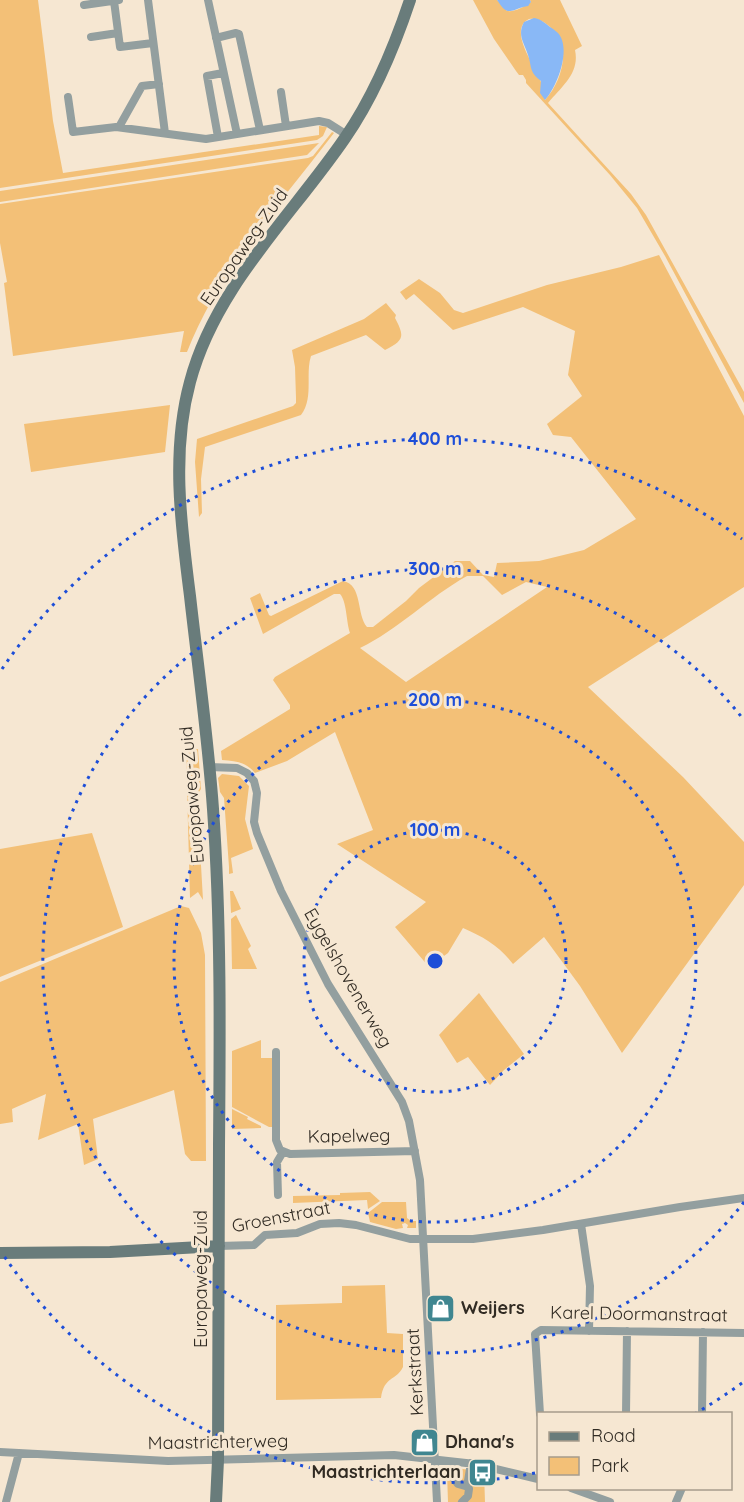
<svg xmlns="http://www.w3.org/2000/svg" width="744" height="1502" font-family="Quicksand,sans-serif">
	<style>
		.green { fill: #f3c077; fill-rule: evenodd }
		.water { fill: #89b8f6 }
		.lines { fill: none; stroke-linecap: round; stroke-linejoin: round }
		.street { stroke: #939f9f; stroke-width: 8 }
		.secondary { stroke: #697c7b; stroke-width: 12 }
		.ring { fill: none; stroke: #1d4ed8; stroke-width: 3; stroke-dasharray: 3 6 }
		.labels { text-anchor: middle; stroke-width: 6; stroke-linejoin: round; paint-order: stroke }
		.street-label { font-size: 18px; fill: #312b23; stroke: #f6e7d2 }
		.poi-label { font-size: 18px; font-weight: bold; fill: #312b23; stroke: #f6e7d2; text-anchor: start }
		.centre { fill: #1d4ed8; stroke: #f6e7d2; stroke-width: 3 }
		.ring-label { font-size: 18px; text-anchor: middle; font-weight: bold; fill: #1d4ed8; stroke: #f6e7d2; stroke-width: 6; stroke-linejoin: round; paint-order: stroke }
	</style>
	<rect width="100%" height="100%" fill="#f6e7d2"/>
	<path class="green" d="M0 0H38L53 121 63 173 319 135V126L327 127 323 136 317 140 0 188Z
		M473 0H497L507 11C516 12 523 7 531 2L530 0H560L582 46 575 50C580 73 562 86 548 103L631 194 646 215 744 392V403L665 256 637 208 610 175 526 83V80L523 75H519L516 71 494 39ZM529 19C538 18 543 21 550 27 573 44 562 82 545 100 543 93 543 88 541 82 536 67 507 30 529 19Z
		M332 132 334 133 327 142C275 209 218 273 187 352H180L184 331 13 356 4 283 7 282 0 243V204L308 158 313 156Z
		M319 143 307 155 0 202V191Z
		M659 255 744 416V587L588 687 683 777 744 842V885L622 1053 580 986 544 937 513 964C499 946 484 937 463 928L448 953 429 967 395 927 426 902 337 844 373 830 335 732 287 761 255 773C246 762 236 761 222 760L221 751 290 709V705L273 680 275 677 350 633C346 621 347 602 340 594H334L263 634 250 598 260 593 269 615 271 616 343 581C363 585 356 614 367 627H373L406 601 419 588 455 561H470L483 575 494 577 497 563 539 561 584 550 636 519 571 437 553 435 547 424 582 396 568 375 575 331 523 307 453 330 414 294 406 300 400 292 419 279 440 293 454 310 463 313 547 285 621 267ZM467 576H483L502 595 526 582 547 587 406 682 360 648C398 630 429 597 467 576Z
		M386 303 396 315 395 318C405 337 404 340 385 350L366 335 311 356C305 374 314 398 301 415L205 447 201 479 202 513 199 517 195 462 197 439 293 406 296 403V398L295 367 292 350 364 319Z
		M170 405 165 452 31 472 24 424Z
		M198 749 201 789 197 795 203 900 198 892 190 898 186 751Z
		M222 774 239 776 249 786 245 819 253 849 231 858 233 873 229 874V867L224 798 220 792 218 778Z
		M92 833 123 927 0 977V849Z
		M230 891H233L241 909 231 913Z
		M181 906 189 908 201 933 205 955 206 1161H191L185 1154 174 1090 93 1119 98 1159 84 1165 78 1124 38 1140 46 1094 12 1109 13 1122 0 1124V982Z
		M236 915 251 946 248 949 257 969H232L231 919Z
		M479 993 524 1054 504 1070 490 1085 468 1057 457 1063 439 1035Z
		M261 1040V1058H272V1127H269L232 1107V1051Z
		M232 1109 248 1117 247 1119 261 1126V1128L232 1129Z
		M370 1192 380 1201 368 1209 367 1200 293 1203V1196L340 1195V1193Z
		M382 1202H406L407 1218 411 1221H416V1228H407L408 1225 405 1223 402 1224 403 1228 396 1229 370 1222 368 1213Z
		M385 1285 387 1333 403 1334V1367C396 1381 384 1376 381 1398L276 1400V1305L342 1303V1286Z
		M449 1467 484 1472 485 1502H448L447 1473 444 1471Z"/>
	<path class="water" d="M497 0H530L531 2C526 8 531 5 523 7 508 12 507 15 497 0Z
		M534 18C541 19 545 23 550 27 552 28 557 32 558 33 572 49 557 87 545 100L540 93 541 81C529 72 532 67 528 55 524 42 517 35 524 22Z"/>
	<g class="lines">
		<path class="street" d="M148 0 165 133
			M208 0 237 134
			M114 1 120 47 153 43
			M84 5 119 0
			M91 37 118 33
			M216 38 236 33 239 34 260 130
			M281 92 286 126
			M68 97 73 132 116 127 206 139 319 121 328 123 347 135
			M119 127 142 86 159 84
			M218 137 207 76 223 73
			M209 767 237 768 247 773 254 781 257 793 254 822 257 833 281 891 328 984 402 1102 409 1121 420 1180 437 1502
			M276 1052V1140L280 1150 290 1154 415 1151
			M278 1195 277 1162 283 1152
			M581 1224 590 1286 589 1331
			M219 1246 254 1245 265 1235 297 1233 320 1224 339 1223 356 1225 410 1239H473L543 1230 680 1207 744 1198
			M540 1414 535 1334 541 1330 744 1333
			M626 1414 627 1331
			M702 1414 703 1332
			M0 1452 168 1461 394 1455 475 1464 538 1479
			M437 1474 451 1475 458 1484 465 1486
			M468 1481 471 1463
			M571 1488 610 1502
			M6 1502 19 1453
			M462 1502 468 1496 469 1489
			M676 1502 682 1488"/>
		<path class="secondary" d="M0 1253 110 1252 219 1246
			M216 1502 218 1460C218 1355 219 1251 219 1146 220 1033 221 921 213 809 208 738 198 667 190 596 181 525 171 452 190 382 215 287 291 217 345 138 374 96 394 48 410 0"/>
	</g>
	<g class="ring">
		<circle cx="435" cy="961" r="131"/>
		<circle cx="435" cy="961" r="261"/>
		<path d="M744 1202A392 392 0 1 1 744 720"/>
		<path d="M742 1383A522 522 0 0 1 696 1413M535 1473A522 522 0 0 1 2 1253M2 669A522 522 0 0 1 742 539"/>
	</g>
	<defs>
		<symbol id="shop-square" viewBox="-11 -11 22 22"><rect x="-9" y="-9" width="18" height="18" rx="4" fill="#408690" stroke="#f6e7d2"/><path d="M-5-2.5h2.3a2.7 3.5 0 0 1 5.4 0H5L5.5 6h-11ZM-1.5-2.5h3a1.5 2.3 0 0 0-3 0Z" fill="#fff"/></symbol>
		<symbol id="bus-square" viewBox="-11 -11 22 22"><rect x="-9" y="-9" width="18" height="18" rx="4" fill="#408690" stroke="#f6e7d2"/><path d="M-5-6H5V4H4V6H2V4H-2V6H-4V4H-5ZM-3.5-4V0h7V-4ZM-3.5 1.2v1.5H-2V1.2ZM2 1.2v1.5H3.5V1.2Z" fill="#fff"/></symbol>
	</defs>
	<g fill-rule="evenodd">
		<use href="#shop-square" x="424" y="1292" width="33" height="33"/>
		<use href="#shop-square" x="408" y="1426" width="33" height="33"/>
		<use href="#bus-square" x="466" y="1456" width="33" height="33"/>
	</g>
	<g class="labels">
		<g class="street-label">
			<text transform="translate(244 247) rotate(-55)" y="6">Europaweg-Zuid</text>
			<text transform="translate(192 795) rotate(-95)" y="6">Europaweg-Zuid</text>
			<text transform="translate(348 978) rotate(60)" y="6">Eygelshovenerweg</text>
			<text transform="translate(349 1136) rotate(-1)" y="6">Kapelweg</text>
			<text transform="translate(281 1217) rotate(-11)" y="6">Groenstraat</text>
			<text transform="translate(201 1279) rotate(-90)" y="6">Europaweg-Zuid</text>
			<text transform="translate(639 1314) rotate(1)" y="6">Karel Doormanstraat</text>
			<text transform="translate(415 1372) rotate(-93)" y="6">Kerkstraat</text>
			<text transform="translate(218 1442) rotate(-1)" y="6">Maastrichterweg</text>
		</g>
		<g class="poi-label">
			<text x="461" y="1314">Weijers</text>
			<text x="445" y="1448">Dhana's</text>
			<text x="461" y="1478" text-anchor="end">Maastrichterlaan</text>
		</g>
	</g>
	<circle cx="435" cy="961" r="9" class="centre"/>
	<g class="ring-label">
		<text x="435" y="445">400 m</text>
		<text x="435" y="575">300 m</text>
		<text x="435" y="706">200 m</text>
		<text x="435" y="836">100 m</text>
	</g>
	<rect x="537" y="1412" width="195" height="78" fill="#f6e7d2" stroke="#a79c8c" stroke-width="1.5"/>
	<rect x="549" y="1432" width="30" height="9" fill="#697c7b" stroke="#a79c8c" stroke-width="1.5"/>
	<text x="591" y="1442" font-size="18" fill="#312b23">Road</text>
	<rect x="549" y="1457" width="30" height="18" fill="#f3c077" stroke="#a79c8c" stroke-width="1.5"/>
	<text x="591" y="1472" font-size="18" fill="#312b23">Park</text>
</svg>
